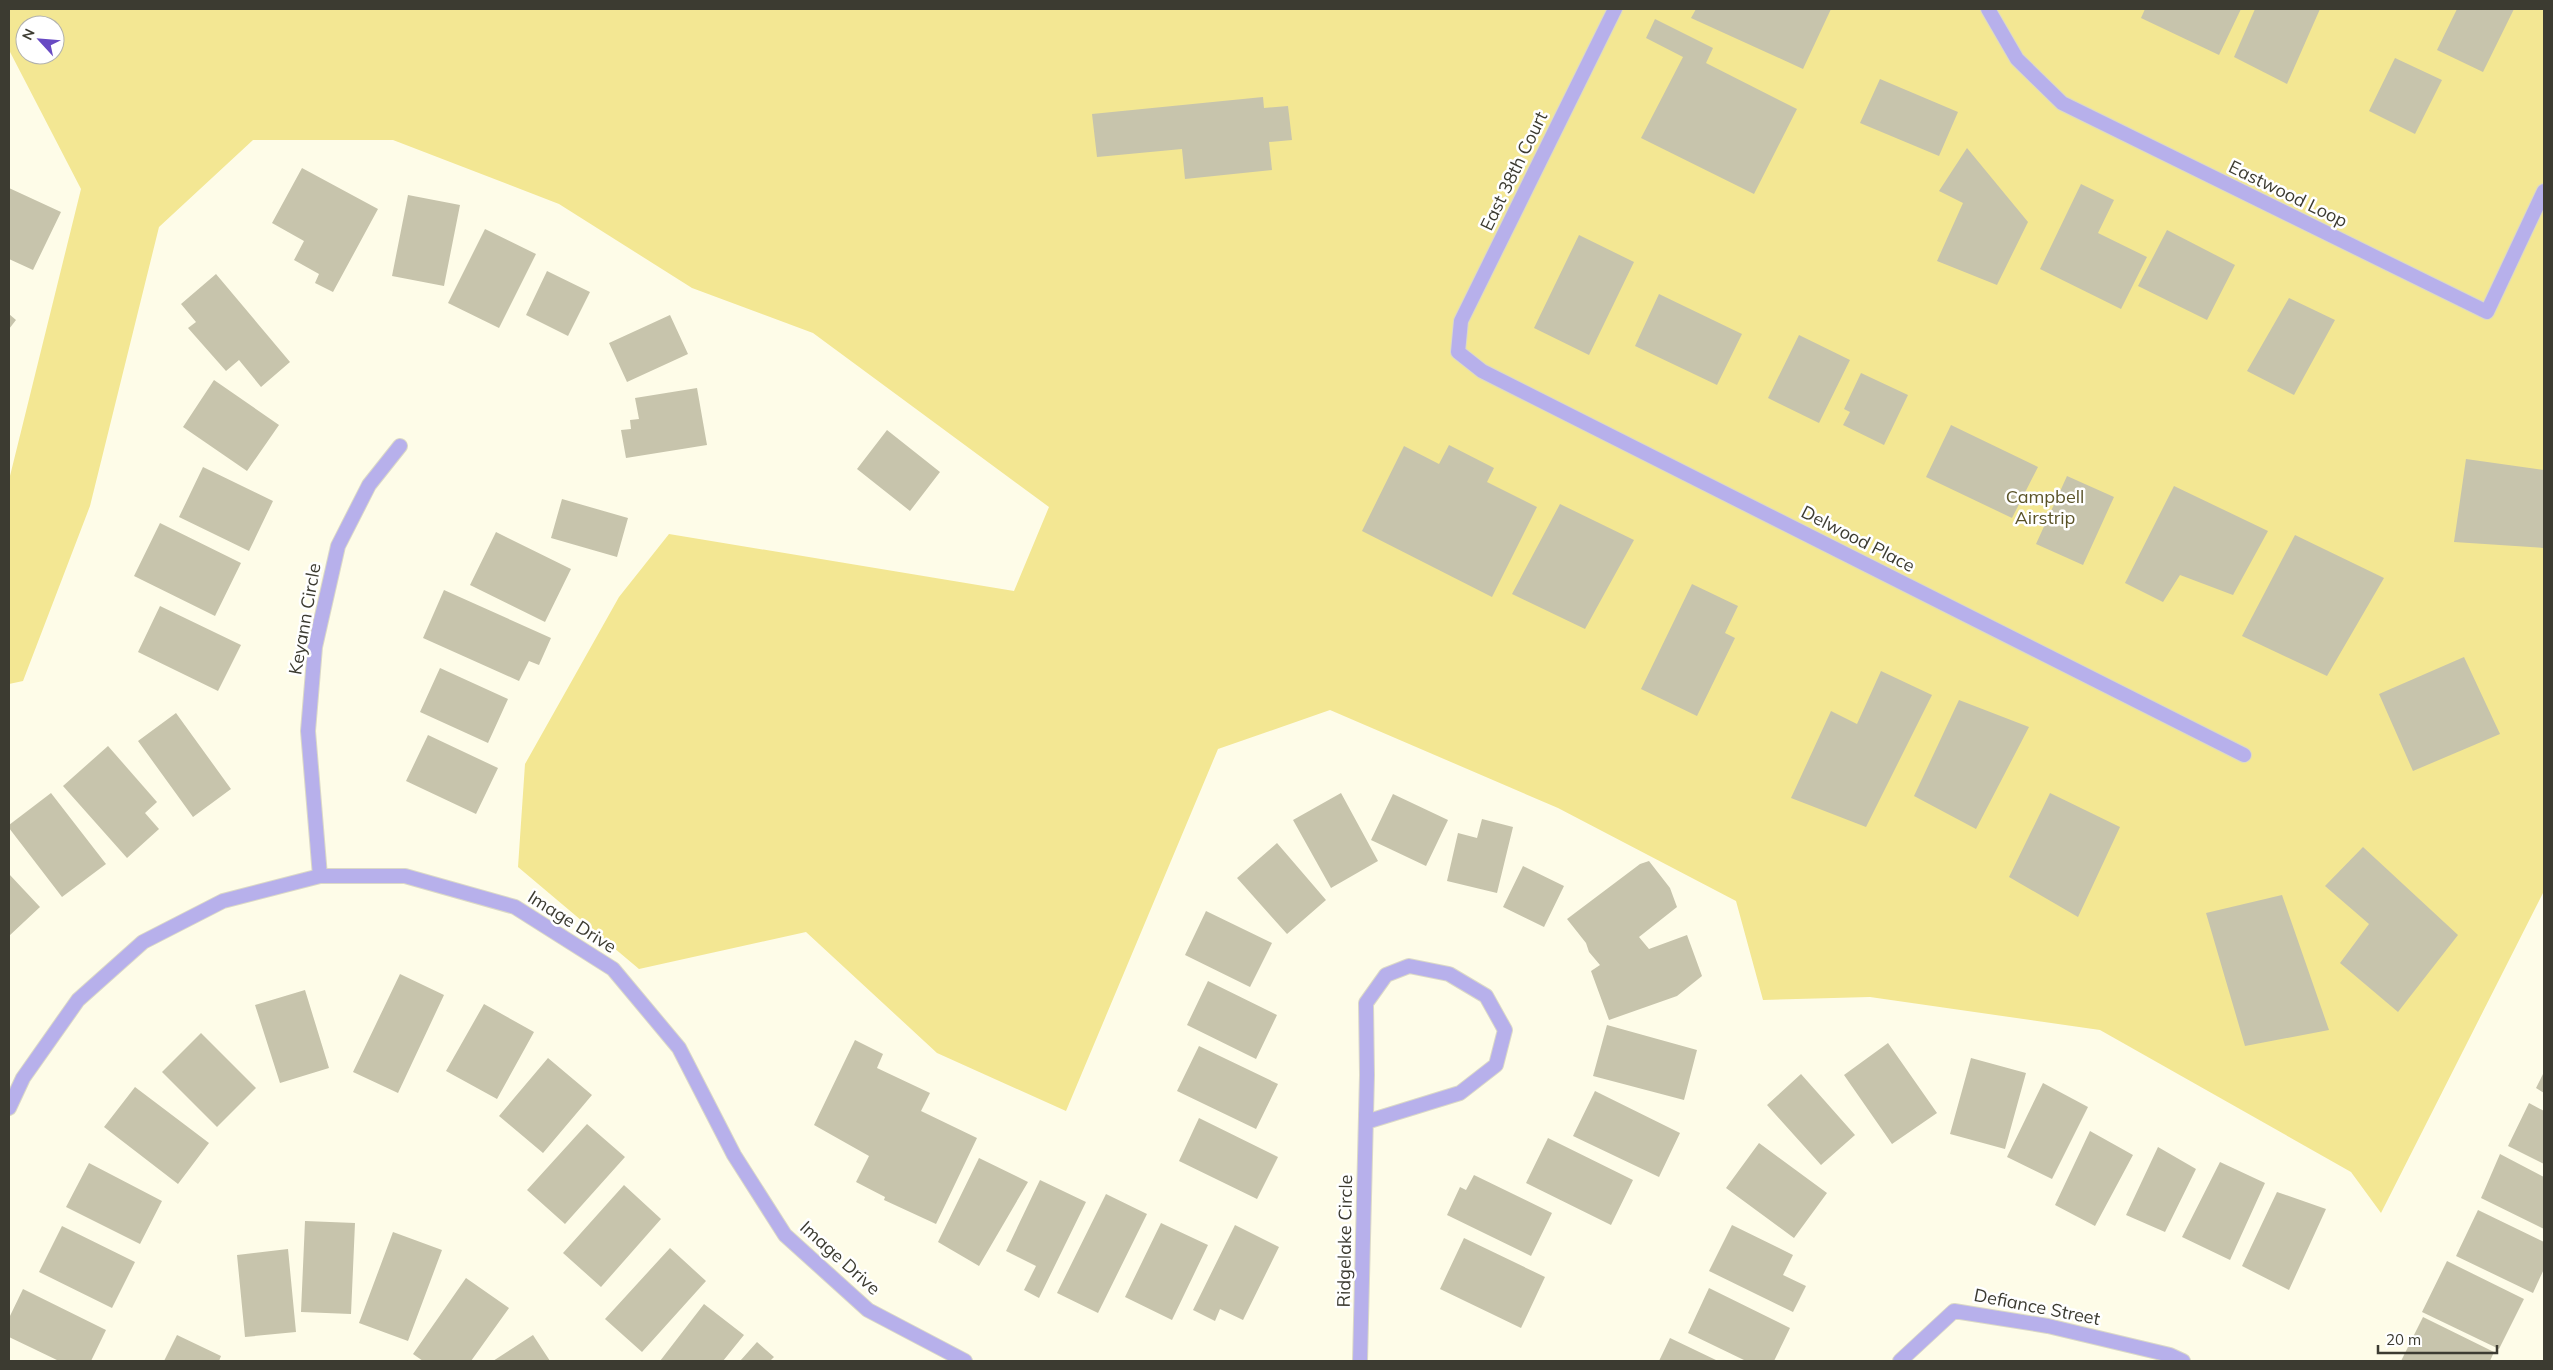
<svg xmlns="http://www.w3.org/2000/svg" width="2553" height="1370" font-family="Mulish,sans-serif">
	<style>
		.green { fill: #f3e793; fill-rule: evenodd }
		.building { fill: #c7c4ac }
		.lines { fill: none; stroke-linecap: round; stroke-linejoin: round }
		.minor-casing { stroke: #dbd9c7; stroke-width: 16 }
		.minor { stroke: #b7b0eb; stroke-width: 14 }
		.labels { text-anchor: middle; stroke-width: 5; stroke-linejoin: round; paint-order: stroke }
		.street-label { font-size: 18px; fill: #3c3b31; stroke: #fff }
		.park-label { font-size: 18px; fill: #5a5328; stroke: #fff }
	</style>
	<rect width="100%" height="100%" fill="#fefce8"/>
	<path class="green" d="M9 9H2544V891L2381 1213 2351 1172 2100 1030 1870 997 1763 1000 1736 901 1558 808 1330 710 1218 749 1066 1111 937 1053 806 932 639 969 518 867 525 764 619 597 669 534 1014 591 1049 507 813 333 692 288 559 204 393 140H253L159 227 90 506 23 681 9 684V480L81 189 9 50ZM25 25H55V55H25Z"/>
	<path class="building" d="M1696 9H1831L1803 69 1691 18Z
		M2145 9H2241L2219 55 2141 18Z
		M2255 9H2320L2287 84 2234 57Z
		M2457 9H2514L2483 72 2437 50Z
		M1655 19 1713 48 1706 63 1797 109 1754 194 1641 138 1683 57 1646 38Z
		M2395 58 2442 80 2415 134 2369 111Z
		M1880 79 1958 112 1939 156 1860 123Z
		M1263 97 1264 108 1288 106 1292 140 1269 142 1272 170 1185 179 1182 149 1097 157 1092 114Z
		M1967 148 2028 222 1997 285 1937 261 1963 203 1939 191Z
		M302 168 378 209 333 292 315 283 319 274 294 260 304 241 272 223Z
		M2081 184 2114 200 2098 233 2147 257 2121 309 2040 269Z
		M9 188 61 212 33 270 9 259Z
		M408 195 460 205 444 286 392 276Z
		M485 229 536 254 499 328 448 303Z
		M2167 230 2235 265 2207 320 2138 286Z
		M1579 235 1634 262 1589 355 1534 328Z
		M547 271 590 292 568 336 526 315Z
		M216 274 290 362 261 387 239 360 226 371 188 328 196 322 181 304Z
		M1659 294 1742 334 1717 385 1635 346Z
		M2289 298 2335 320 2294 395 2247 371Z
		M9 314 16 320 9 329Z
		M670 315 688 354 627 382 609 343Z
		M1799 335 1850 360 1819 423 1768 398Z
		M1861 373 1908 395 1884 445 1843 425 1850 412 1844 409Z
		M214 380 279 425 247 471 183 427Z
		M697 388 707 445 626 458 621 430 631 429 630 420 639 419 635 398Z
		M1951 425 2038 467 2012 518 1926 477Z
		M887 430 940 472 910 511 857 469Z
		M1449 445 1494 468 1487 482 1537 507 1492 597 1362 531 1404 446 1439 464Z
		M2466 459 2544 470V548L2454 542Z
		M203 467 273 501 249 551 179 517Z
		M2067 476 2114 497 2083 565 2036 544Z
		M2174 486 2268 531 2233 595 2180 575 2163 602 2125 583Z
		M562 499 628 518 617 557 551 538Z
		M1560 504 1634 540 1585 629 1512 594Z
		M160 523 241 563 215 616 134 576Z
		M496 532 571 569 545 622 470 585Z
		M2295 535 2384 578 2327 676 2242 636Z
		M1692 584 1738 606 1725 633 1735 638 1697 716 1641 689Z
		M444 590 551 638 539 665 529 661 519 681 423 638Z
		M160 606 241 645 218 691 138 652Z
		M2464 657 2500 734 2413 771 2379 694Z
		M440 668 508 699 488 743 420 712Z
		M1881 671 1932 695 1866 827 1791 798 1831 711 1857 724Z
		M1959 700 2029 727 1976 829 1914 796Z
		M176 713 231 789 193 817 138 741Z
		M428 735 498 768 476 814 406 781Z
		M108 746 157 802 145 813 159 829 127 858 63 786Z
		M51 793 106 864 62 897 9 828V825Z
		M1341 793 1378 861 1331 888 1293 820Z
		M2050 793 2120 827 2078 917 2009 877Z
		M1393 794 1448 820 1426 866 1371 840Z
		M1482 819 1513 827 1497 893 1447 881 1458 833 1477 838Z
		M1277 843 1326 900 1287 934 1237 878Z
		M2363 847 2458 935 2398 1012 2340 963 2369 924 2325 886Z
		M1649 861 1670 888 1677 907 1639 937 1649 949 1687 935 1702 976 1677 996 1609 1020 1591 971 1600 965 1589 952 1586 943 1567 919 1640 864Z
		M1523 866 1564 886 1544 927 1503 907Z
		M9 874 40 907 9 936Z
		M2282 895 2329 1030 2245 1046 2206 913Z
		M1206 911 1272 943 1250 987 1185 955Z
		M400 974 444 995 398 1093 353 1072Z
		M1208 981 1277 1015 1256 1059 1187 1025Z
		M305 990 329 1068 280 1083 255 1005Z
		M484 1004 534 1032 497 1099 446 1071Z
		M1607 1025 1697 1050 1684 1100 1593 1076Z
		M201 1033 256 1088 217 1127 162 1072Z
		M855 1040 883 1054 877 1068 930 1093 921 1111 977 1138 936 1224 884 1200 885 1197 856 1182 869 1156 814 1125Z
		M1888 1043 1937 1113 1892 1144 1844 1075Z
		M1199 1046 1278 1084 1256 1129 1177 1091Z
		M548 1058 592 1095 543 1153 499 1116Z
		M1971 1058 2026 1073 2005 1149 1950 1134Z
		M2544 1072V1093L2536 1088Z
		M1801 1074 1855 1135 1821 1165 1767 1105Z
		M2043 1083 2088 1107 2052 1179 2007 1157Z
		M135 1087 209 1143 178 1184 104 1127Z
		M1595 1091 1680 1133 1659 1177 1573 1136Z
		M2529 1103 2544 1111V1164L2508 1146Z
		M1199 1118 1278 1157 1257 1199 1179 1161Z
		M587 1124 625 1157 565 1224 527 1190Z
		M2090 1131 2133 1155 2095 1226 2055 1205Z
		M1548 1138 1633 1180 1611 1225 1526 1183Z
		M1759 1143 1827 1193 1794 1238 1726 1188Z
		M2158 1147 2196 1169 2165 1232 2126 1215Z
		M2500 1154 2544 1177V1229L2481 1198Z
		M979 1158 1028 1182 979 1266 938 1242Z
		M2220 1162 2265 1183 2230 1260 2182 1237Z
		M89 1163 162 1201 140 1244 66 1207Z
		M1474 1175 1552 1213 1531 1256 1447 1215 1460 1187 1466 1190Z
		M1040 1180 1086 1202 1039 1298 1024 1290 1036 1266 1006 1251Z
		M624 1185 661 1219 601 1287 563 1253Z
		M2277 1192 2326 1209 2289 1290 2242 1266Z
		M1106 1194 1147 1214 1098 1313 1057 1293Z
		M2478 1210 2544 1242V1269L2533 1293 2456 1256Z
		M305 1221 355 1223 351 1314 301 1312Z
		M1161 1223 1208 1245 1172 1320 1125 1297Z
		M1235 1225 1279 1247 1243 1320 1220 1309 1215 1321 1193 1310Z
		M1732 1225 1793 1255 1783 1275 1806 1286 1793 1312 1709 1271Z
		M62 1226 135 1262 112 1308 39 1272Z
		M393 1232 442 1250 408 1341 359 1323Z
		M1464 1238 1545 1277 1521 1328 1440 1289Z
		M670 1248 706 1281 642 1352 605 1319Z
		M288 1249 296 1332 245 1337 237 1255Z
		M2447 1261 2524 1299 2499 1349 2422 1312Z
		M466 1278 509 1308 471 1361H423L413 1354Z
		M1709 1288 1790 1328 1774 1361H1746L1688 1333Z
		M23 1289 106 1330 91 1361H59L9 1337V1318Z
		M704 1304 744 1335 723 1361H660Z
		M2423 1317 2494 1352 2490 1361H2401Z
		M177 1335 221 1356 219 1361H164Z
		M533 1335 550 1361H493Z
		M1670 1338 1718 1361H1659Z
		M757 1342 774 1357 770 1361H740Z"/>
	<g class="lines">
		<defs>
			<path id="minor" d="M1615 9 1461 321 1458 352 1482 371 2244 755
				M1988 9 2017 59 2062 103 2487 312 2544 191
				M320 876 308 731 315 647 338 546 369 485 400 446
				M9 1108 23 1078 78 1000 143 942 223 901 320 876H405L515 907 613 969 679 1048 734 1155 785 1235 868 1310 965 1361
				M1360 1361 1367 1075 1366 1003 1386 975 1409 966 1449 974 1486 996 1505 1030 1496 1065 1460 1093 1366 1122
				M1900 1361 1954 1311 2048 1326 2170 1355 2183 1361"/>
		</defs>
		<use href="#minor" class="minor-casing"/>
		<use href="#minor" class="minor"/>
	</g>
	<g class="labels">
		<g class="street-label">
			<text transform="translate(1514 171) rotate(-64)" y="6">East 38th Court</text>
			<text transform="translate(2288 194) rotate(26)" y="6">Eastwood Loop</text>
			<text transform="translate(1858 539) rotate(27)" y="6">Delwood Place</text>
			<text transform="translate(305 619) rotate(-80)" y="6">Keyann Circle</text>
			<text transform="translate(572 922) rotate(32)" y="6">Image Drive</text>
			<text transform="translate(1345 1241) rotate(-89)" y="6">Ridgelake Circle</text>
			<text transform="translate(840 1258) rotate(42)" y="6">Image Drive</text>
			<text transform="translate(2037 1307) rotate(11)" y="6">Defiance Street</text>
		</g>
		<g class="park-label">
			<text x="2045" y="503">Campbell<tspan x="2045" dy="21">Airstrip</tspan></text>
		</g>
	</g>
	<rect width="2553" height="1370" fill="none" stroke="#3c3b31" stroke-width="20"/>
	<g transform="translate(40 40) rotate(296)"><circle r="24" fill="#ffffff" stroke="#b1b1ad"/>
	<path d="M0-4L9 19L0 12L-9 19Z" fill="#684ac3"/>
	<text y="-8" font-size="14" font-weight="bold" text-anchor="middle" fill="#3c3b31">N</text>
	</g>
	<path d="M2378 1345v8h119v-8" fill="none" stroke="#3c3b31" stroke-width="2.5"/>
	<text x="2386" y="1345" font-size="15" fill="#3c3b31" stroke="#ffffff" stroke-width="4" paint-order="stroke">20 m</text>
</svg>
